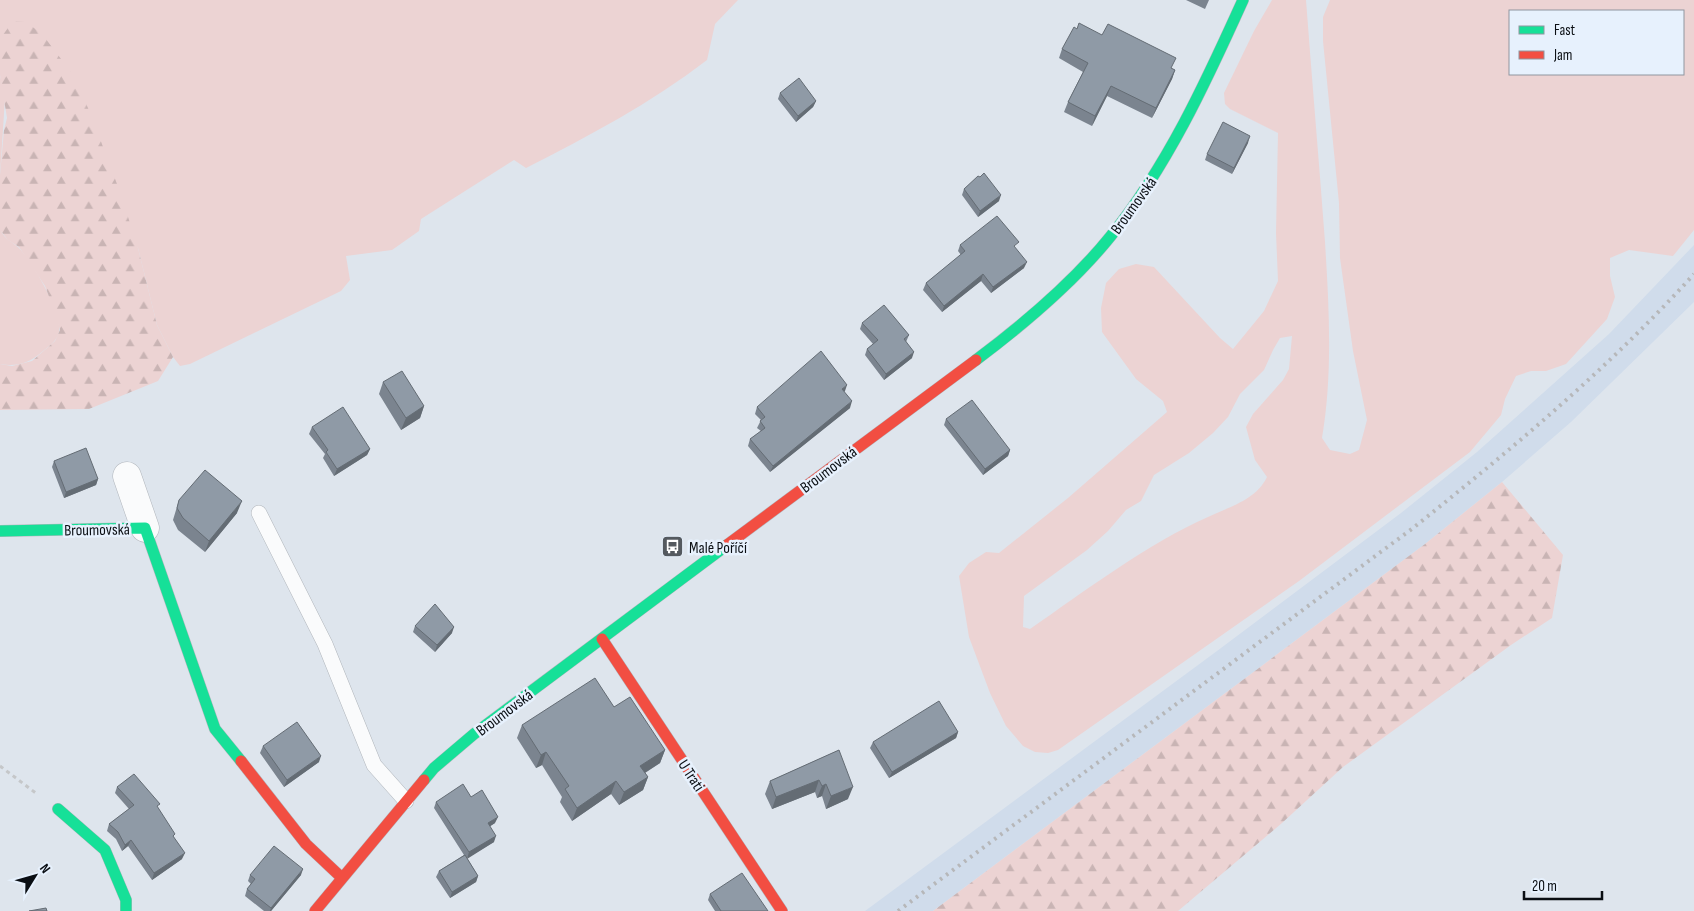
<svg xmlns="http://www.w3.org/2000/svg" width="1694" height="911" font-family="'Sofia Sans Condensed',sans-serif">
	<style>
		.built { fill: #d0dceb }
		.grass { fill: #ecd3d3; fill-rule: evenodd }
		.forest { fill: url(#forest-firs) }
		.lines { fill: none; stroke-linecap: round; stroke-linejoin: round }
		.lane-casing { stroke: #b1b6bc; stroke-width: 16 }
		.street-casing { stroke: #b1b6bc; stroke-width: 29 }
		.fast-casing { stroke: #b1b6bc; stroke-width: 12 }
		.jam-casing { stroke: #b1b6bc; stroke-width: 12 }
		.path { stroke: #c5c7c9; stroke-width: 3; stroke-dasharray: 4 4; stroke-linecap: butt }
		.lane { stroke: #fafbfc; stroke-width: 15 }
		.street { stroke: #fafbfc; stroke-width: 28 }
		.fast { stroke: #16e098; stroke-width: 11 }
		.jam { stroke: #f24e42; stroke-width: 11 }
		.rail { stroke: #b6b7b9; stroke-width: 4; stroke-dasharray: 2.5 5; stroke-linecap: butt }
		.wall { fill: #7b848f }
		.shaded-wall { fill: #646c74 }
		.building { fill: #8f9aa6; stroke: #646c74 }
		.labels { text-anchor: middle; stroke-width: 5; stroke-linejoin: round; paint-order: stroke }
		.street-label { font-size: 16px; fill: #0a0e13; stroke: #e7f1fd }
		.poi-label { font-size: 16px; fill: #0a0e13; stroke: #e7f1fd; text-anchor: start }
	</style>
	<defs>
		<pattern id="forest-firs" width="22" height="20" patternUnits="userSpaceOnUse" patternTransform="scale(1.25)"><rect width="22" height="20" fill="#ecd3d3"/><path d="M5 1l3.5 6h-7zM16 11l3.5 6h-7z" fill="#c9b4b4"/></pattern>
	</defs>
	<rect width="100%" height="100%" fill="#dee5ed"/>
	<path class="built" d="M1694 245V302L1571 422 1502 482 1425 544 933 911H865L1217 651 1401 513 1477 452 1609 334Z"/>
	<path class="grass" d="M0 0H738L715 24 707 60C651 103 589 136 526 168L514 160 421 219 419 231 392 250 346 256 350 280 341 291 190 364 180 366 173 357 157 325 138 248 0 39V44Z
		M1272 0H1306C1312 81 1319 161 1325 242 1329 307 1333 373 1322 438L1330 450 1350 454 1359 450 1367 420 1353 351 1340 258 1339 203 1323 41V17L1330 0H1694V230L1673 256 1629 250 1610 258V276L1615 297 1607 319 1566 364 1546 371H1531L1516 376 1505 399 1501 415 1470 452 1299 581 1058 750 1048 753 1035 752 1023 746 1006 726 990 693 969 637 959 576 969 563 986 552 999 553 1068 498 1167 412 1163 401 1136 379 1102 332 1101 308 1106 283 1119 269 1136 264 1154 267 1220 338 1233 349 1264 311 1278 281 1276 233 1278 133 1230 109 1225 104 1224 93 1254 31ZM1510 11H1683V74H1510ZM1292 336 1289 369 1283 380 1253 414 1246 427 1255 460 1267 477C1256 500 1229 507 1208 517 1147 544 1085 591 1030 629L1023 627 1024 596 1087 550 1108 531 1126 510 1141 501 1154 475 1189 453 1213 433 1228 417 1240 394 1264 370 1273 350 1280 338Z
		M0 75 5 98 0 175Z
		M0 212C0 218 0 226 1 231 5 239 12 242 18 247 31 259 63 314 59 332 57 341 49 346 42 352 29 363 17 367 0 364Z"/>
	<path class="forest" d="M13 21 26 22 42 34 74 76 91 115 120 192 138 248 157 325 173 357 158 381 89 409 0 410V364L12 366 32 361 55 341 60 330 53 307 45 286 19 247 8 240 0 230V175L4 130 7 118 0 75V39Z
		M1502 482 1563 555 1552 618 1511 645 1343 767 1282 823 1178 911H933L1425 544Z"/>
	<g class="lines">
		<defs>
			<path id="lane" d="M259 513 325 644 374 765 406 801"/>
			<path id="street" d="M127 476 145 528"/>
			<path id="fast" d="M976 360C1024 324 1072 284 1110 237 1167 167 1206 82 1243 0
				M0 531 145 528 215 729 241 761
				M424 780 434 768 474 734 727 545
				M58 809 105 850 126 900V911"/>
			<path id="jam" d="M727 545 976 360
				M602 639 782 911
				M241 761 306 844 342 878
				M315 911 424 780"/>
		</defs>
		<use href="#lane" class="lane-casing"/>
		<use href="#street" class="street-casing"/>
		<use href="#fast" class="fast-casing"/>
		<use href="#jam" class="jam-casing"/>
		<path class="path" d="M0 766 37 794"/>
		<use href="#lane" class="lane"/>
		<use href="#street" class="street"/>
		<use href="#fast" class="fast"/>
		<use href="#jam" class="jam"/>
		<path class="rail" d="M898 911 1413 528C1512 449 1609 368 1694 274"/>
	</g>
	<path class="wall" d="M1186 0H1209L1205 9Z
		M1077 29 1102 35 1175 70 1172 79 1152 118 1107 96 1092 126 1064 112 1068 102 1083 72 1059 58 1062 49Z
		M780 93 816 101 813 107 796 122 778 99Z
		M1248 143 1232 174 1205 160 1207 154Z
		M980 177 999 201 978 217 962 195 964 189Z
		M960 245 1016 249 1024 268 991 293 981 281 942 312 923 290 926 283 961 255 958 251Z
		M862 323 909 335 906 342 912 358 884 380 865 355 867 349 873 344 860 329Z
		M383 382 424 406 420 418 401 430 379 394Z
		M845 391 844 392 850 408 770 472 748 446 750 439 761 431 757 428 761 420 755 414 757 407Z
		M946 419 1010 450 1008 456 983 475 944 425Z
		M312 427 370 449 367 455 334 476 323 458 325 454 309 434Z
		M54 461 98 479 96 485 64 498 52 467Z
		M179 500 237 513 205 552 178 530 173 520Z
		M415 626 452 633 435 652 413 632Z
		M522 725 665 750 660 763 645 773 648 777 643 790 619 805 611 794 572 821 560 802 562 797 542 765 536 768 517 738Z
		M958 732 956 738 889 778 870 748 873 742Z
		M263 746 319 762 284 787 260 753Z
		M839 750 848 799 826 809 822 796 817 798 815 792 772 809 765 794 770 781Z
		M117 787 158 808 174 838 182 859 152 880 128 846 122 851 116 839 107 831 109 824 129 809 115 793Z
		M471 797 495 823 490 826 494 842 467 858 478 876 476 882 450 898 436 877 439 871 464 855 434 808 436 802Z
		M250 875H301L271 911H264L245 896 247 889 251 884 248 881Z
		M710 894 768 911H715L708 900Z"/>
	<path class="shaded-wall" d="M1175 70 1172 79 1152 118 1156 108Z
		M1111 86 1107 96 1092 126 1095 116Z
		M816 101 813 107 796 122 798 116Z
		M1250 136 1248 143 1232 174 1234 168Z
		M1001 195 999 201 978 217 980 211Z
		M1027 262 1024 268 991 293 993 287Z
		M983 274 981 281 942 312 944 306Z
		M914 352 912 358 884 380 886 374Z
		M847 385 845 391 840 395 842 389Z
		M852 401 850 408 770 472 773 466Z
		M424 406 420 418 401 430 406 418Z
		M370 449 367 455 334 476 337 469Z
		M1010 450 1008 456 983 475 985 469Z
		M98 479 96 485 64 498 66 492Z
		M242 501 237 513 205 552 209 541Z
		M454 627 452 633 435 652 437 645Z
		M958 732 956 738 889 778 892 772Z
		M665 750 660 763 635 779 640 766Z
		M546 752 542 765 536 768 541 755Z
		M321 756 319 762 284 787 287 780Z
		M648 777 643 790 619 805 624 792Z
		M819 780 815 792 772 809 776 797Z
		M616 781 611 794 572 821 577 808Z
		M826 784 822 796 817 798 822 786Z
		M853 787 848 799 826 809 831 796Z
		M498 817 495 823 486 829 488 823Z
		M496 836 494 842 467 859 469 852Z
		M131 840 128 846 122 851 125 845Z
		M185 853 182 859 152 880 154 873Z
		M303 869 301 875 271 911H270L271 908Z
		M478 876 476 882 450 898 452 892Z"/>
	<path class="building" d="M1079 23 1102 35 1108 24 1176 58 1171 68 1175 70 1156 108 1111 86 1095 116 1068 102 1088 63 1062 49 1074 27 1077 29Z
		M799 78 816 101 798 116 780 93Z
		M1223 122 1250 136 1234 168 1207 154Z
		M984 173 1001 195 980 211 964 189 978 176 980 177Z
		M997 216 1019 242 1014 246 1027 262 993 287 983 274 944 306 926 283 965 251 960 245Z
		M884 305 909 335 904 339 914 352 886 374 867 349 878 340 862 323Z
		M821 351 847 385 842 389 852 401 773 466 750 439 765 428 760 421 765 417 757 407Z
		M402 371 424 406 406 418 383 382Z
		M972 400 1010 450 985 469 946 419Z
		M343 407 370 449 337 469 326 452 328 450 312 427Z
		M86 448 98 479 66 492 54 461Z
		M205 470 242 501 209 541 183 518 177 508 179 500Z
		M435 604 454 627 437 645 415 626Z
		M595 678 614 707 630 697 665 750 640 766 648 777 624 792 616 781 577 808 565 789 569 786 546 752 541 755 522 725Z
		M939 701 958 732 892 772 873 742Z
		M297 722 321 756 287 780 263 746Z
		M839 750 853 787 831 796 826 784 822 786 819 780 776 797 770 781Z
		M134 774 160 804 157 806 175 834 173 836 185 853 154 873 131 840 125 845 118 832 109 824 134 805 117 787Z
		M463 784 471 797 482 790 498 817 488 823 496 836 469 852 436 802Z
		M274 846 303 869 271 908 247 889 255 879 250 875Z
		M465 855 478 876 452 892 439 871Z
		M742 873 768 911H721L710 894Z
		M46 908 47 911H29Z"/>
	<defs>
		<symbol id="bus-square" viewBox="-11 -11 22 22"><rect x="-9" y="-9" width="18" height="18" rx="4" fill="#54595f" stroke="#e7f1fd"/><path d="M-5-6H5V4H4V6H2V4H-2V6H-4V4H-5ZM-3.5-4V0h7V-4ZM-3.5 1.2v1.5H-2V1.2ZM2 1.2v1.5H3.5V1.2Z" fill="#fff"/></symbol>
	</defs>
	<g fill-rule="evenodd">
		<use href="#bus-square" x="660" y="534" width="25" height="25"/>
	</g>
	<g class="labels">
		<g class="street-label">
			<text transform="translate(1133 205) rotate(-54)" y="6">Broumovská</text>
			<text transform="translate(828 469) rotate(-37)" y="6">Broumovská</text>
			<text transform="translate(97 529) rotate(-1)" y="6">Broumovská</text>
			<text transform="translate(504 712) rotate(-37)" y="6">Broumovská</text>
			<text transform="translate(692 775) rotate(57)" y="6">U Trati</text>
		</g>
		<g class="poi-label">
			<text x="689" y="553">Malé Poříčí</text>
		</g>
	</g>
	<rect x="1509" y="10" width="175" height="65" fill="#e7f1fd" stroke="#8f969f"/>
	<rect x="1519" y="26" width="25" height="8" fill="#16e098" stroke="#8f969f"/>
	<text x="1554" y="35" font-size="15" fill="#0a0e13">Fast</text>
	<rect x="1519" y="51" width="25" height="8" fill="#f24e42" stroke="#8f969f"/>
	<text x="1554" y="60" font-size="15" fill="#0a0e13">Jam</text>
	<g transform="translate(35 876) rotate(53)" stroke="#e7f1fd" stroke-width="4" paint-order="stroke">
	<path d="M0-4L9 19L0 12L-9 19Z" fill="#0a0e13"/>
	<text y="-8" font-size="14" font-weight="bold" text-anchor="middle" fill="#0a0e13">N</text>
	</g>
	<path d="M1524 891v8h78v-8" fill="none" stroke="#0a0e13" stroke-width="2.5"/>
	<text x="1532" y="891" font-size="15" fill="#0a0e13" stroke="#e7f1fd" stroke-width="4" paint-order="stroke">20 m</text>
</svg>
